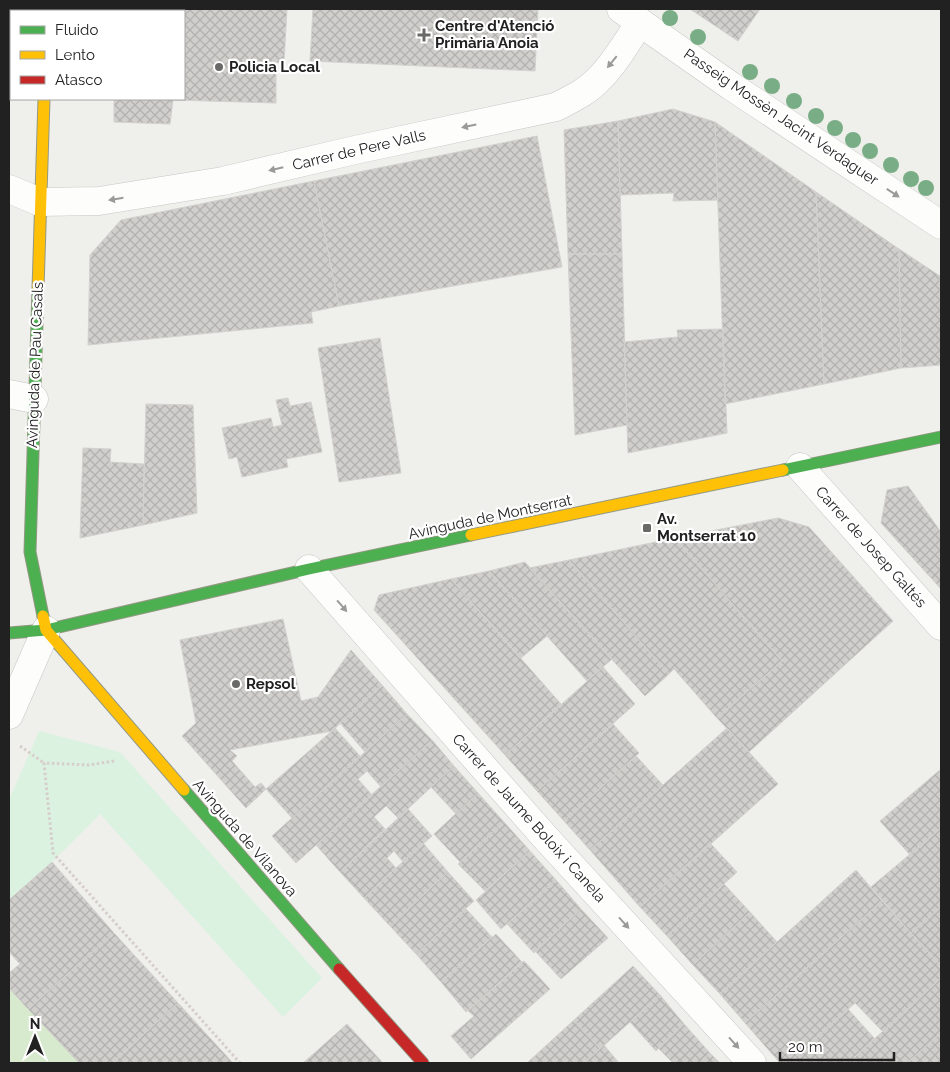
<svg xmlns="http://www.w3.org/2000/svg" width="950" height="1072" font-family="Raleway,sans-serif">
	<style>
		.grass { fill: #d7eacd }
		.park { fill: #dcf2e0 }
		.building { fill: url(#building-cross-hatch); stroke: #d2d1cd }
		.lines { fill: none; stroke-linecap: round; stroke-linejoin: round }
		.street-casing { stroke: #c6c6c4; stroke-width: 29 }
		.fast-casing { stroke: #939884; stroke-width: 13 }
		.slow-casing { stroke: #939884; stroke-width: 13 }
		.jam-casing { stroke: #939884; stroke-width: 13 }
		.path { stroke: #d6ceca; stroke-width: 3; stroke-dasharray: 2.5 2.5; stroke-linecap: butt }
		.street { stroke: #fdfdfc; stroke-width: 28 }
		.fast { stroke: #4caf50; stroke-width: 11 }
		.slow { stroke: #ffc107; stroke-width: 11 }
		.jam { stroke: #c62828; stroke-width: 11 }
		.tree { fill: #79ad85 }
		.oneway { fill: #9a9a99 }
		.poi-dot { fill: #696968; stroke: #fff; stroke-width: 2 }
		.labels { text-anchor: middle; stroke-width: 4.5; stroke-linejoin: round; paint-order: stroke }
		.poi-label { font-size: 15px; font-weight: bold; fill: #212121; stroke: #fff; text-anchor: start }
		.street-label { font-size: 15px; fill: #212121; stroke: #fff }
	</style>
	<defs>
		<pattern id="building-cross-hatch" width="8" height="8" patternUnits="userSpaceOnUse" patternTransform="scale(1.25)"><rect width="8" height="8" fill="#d0cfcc"/><path d="M0 0l8 8M0 8l8-8" fill="none" stroke="#b2b1af"/></pattern>
	</defs>
	<rect width="100%" height="100%" fill="#efefeb"/>
	<path class="grass" d="M9 988 79 1063H9Z"/>
	<path class="park" d="M39 731 120 752 322 978 283 1017 100 814 52 862 9 900V800Z"/>
	<path class="building" d="M129 9H287L284 63 253 61 256 70 276 72V103L173 100 170 124 114 122V99H184V11H129Z
		M313 9H538L535 71 310 61Z
		M690 9H760L738 41Z
		M673 109 715 122 718 200 673 201 674 193 620 195 618 121Z
		M618 121 622 254H568L564 130Z
		M715 122 816 192 824 384 725 404Z
		M537 136 562 267 339 306 314 181Z
		M314 181 339 306 311 312 313 323 88 345 90 255 121 220Z
		M816 192 899 249 901 368 824 384Z
		M899 249 940 276 941 365 901 368Z
		M568 254H622L627 425 575 435Z
		M723 329 727 433 628 453 624 342 678 337 677 330Z
		M380 338 401 473 339 482 318 348Z
		M288 398 290 406 311 402 322 452 286 459 288 467 242 477 237 457 229 459 222 428 271 418 273 427 282 425 276 400Z
		M146 404 193 405 197 513 143 525Z
		M83 448 111 449 110 462 144 464 143 525 80 538Z
		M908 486 941 532V589L881 523 887 490Z
		M778 518 809 527 893 621 749 752 717 718 782 661 675 538Z
		M675 538 782 661 717 718 674 669 669 674 569 560Z
		M569 560 669 674 645 696 529 568Z
		M525 562 612 659 587 681 489 571Z
		M489 571 547 636 521 658 451 579Z
		M451 579 561 704 505 755 374 610 379 595Z
		M283 619 301 701 318 697 351 650 382 685 332 731 230 750 237 756 232 761 255 787 261 783 266 789 246 808 182 736 196 723 180 640Z
		M603 667 635 704 537 791 505 755Z
		M382 685 407 714 365 752 340 723Z
		M407 714 432 740 381 787 367 771 358 779 372 795 296 863 272 836Z
		M613 724 639 753 564 821 537 791Z
		M335 728 360 756 292 818 266 789Z
		M727 728 778 784 640 907 590 850Z
		M432 740 454 766 398 818 386 806 374 817 385 829 340 872 316 845Z
		M636 756 663 785 590 850 564 821Z
		M454 766 478 793 456 814 431 787Z
		M941 769V828L910 855 880 821Z
		M478 793 504 822 460 862 434 834Z
		M408 809 432 836 403 862 394 851 387 858 396 868 364 898 340 872Z
		M504 822 530 851 485 891 458 864Z
		M941 828V907L911 933 871 887Z
		M423 843 448 872 390 926 364 898Z
		M710 843 737 872 667 936 640 907Z
		M530 851 556 880 501 929 476 900Z
		M52 862 114 933 28 1009 9 988V973L20 964 9 952V900Z
		M856 870 882 901 745 1023 720 994Z
		M448 872 474 901 416 954 390 926Z
		M556 880 581 909 534 953 507 924Z
		M724 884 750 912 693 965 667 936Z
		M882 901 941 966V978L883 1032 855 1003 788 1063H780L745 1023Z
		M941 907V963L940 965 911 933Z
		M466 909 492 937 441 982 416 954Z
		M581 909 608 938 561 979 535 951Z
		M750 912 777 942 720 994 693 965Z
		M114 933 178 1003 112 1063H79L28 1009Z
		M496 934 522 962 466 1012 441 982Z
		M524 961 550 989 471 1059 451 1036 474 1016 468 1011Z
		M633 966 660 995 600 1049 574 1020Z
		M941 978V1033L907 1063H848Z
		M660 995 684 1024 656 1051 630 1022Z
		M178 1003 233 1063H112Z
		M848 1009 875 1039 848 1063H788Z
		M574 1020 600 1049 584 1063H527Z
		M347 1024 383 1063H303Z
		M684 1024 710 1053 700 1063H673L658 1048Z
		M941 1033V1063H907Z
		M604 1045 619 1063H584L600 1049Z
		M710 1053 720 1063H700Z"/>
	<g class="lines">
		<defs>
			<path id="street" d="M621 9 731 86 941 225
				M47 11V9
				M9 189 40 202 99 201 223 181 355 150 556 107C571 99 587 92 599 79 615 63 627 42 640 22
				M9 394 34 399
				M800 467 941 626
				M309 569 544 836 752 1063
				M9 715 46 630"/>
			<path id="fast" d="M38 289 30 552 43 616
				M783 470 941 437
				M9 633 46 630 309 569 471 535
				M184 790 339 969"/>
			<path id="slow" d="M38 289 44 99
				M471 535 783 470
				M43 616 46 630 184 790"/>
			<path id="jam" d="M339 969 423 1063"/>
		</defs>
		<use href="#street" class="street-casing"/>
		<use href="#fast" class="fast-casing"/>
		<use href="#slow" class="slow-casing"/>
		<use href="#jam" class="jam-casing"/>
		<path class="path" d="M20 746 44 763
			M114 761 89 765 44 763 53 853 240 1063"/>
		<use href="#street" class="street"/>
		<use href="#fast" class="fast"/>
		<use href="#slow" class="slow"/>
		<use href="#jam" class="jam"/>
	</g>
	<g class="tree">
		<circle cx="670" cy="18" r="8"/>
		<circle cx="698" cy="37" r="8"/>
		<circle cx="750" cy="72" r="8"/>
		<circle cx="772" cy="86" r="8"/>
		<circle cx="794" cy="101" r="8"/>
		<circle cx="816" cy="116" r="8"/>
		<circle cx="835" cy="128" r="8"/>
		<circle cx="853" cy="140" r="8"/>
		<circle cx="870" cy="151" r="8"/>
		<circle cx="891" cy="165" r="8"/>
		<circle cx="911" cy="179" r="8"/>
		<circle cx="926" cy="188" r="8"/>
	</g>
	<defs><path id="oneway-solid" d="M-6-.8H1V-3.2L6.5 0L1 3.2V.8H-6Z" transform="scale(1.25)"/></defs>
	<g class="oneway">
		<use href="#oneway-solid" transform="translate(612 62) rotate(129)"/>
		<use href="#oneway-solid" transform="translate(469 126) rotate(168)"/>
		<use href="#oneway-solid" transform="translate(276 169) rotate(167)"/>
		<use href="#oneway-solid" transform="translate(893 193) rotate(33)"/>
		<use href="#oneway-solid" transform="translate(116 199) rotate(171)"/>
		<use href="#oneway-solid" transform="translate(342 606) rotate(49)"/>
		<use href="#oneway-solid" transform="translate(624 923) rotate(48)"/>
		<use href="#oneway-solid" transform="translate(734 1043) rotate(48)"/>
	</g>
	<g class="poi-dot">
		<path d="M421.5 27.5h5v5h5v5h-5v5h-5v-5h-5v-5h5z"/>
		<circle cx="219" cy="67" r="5"/>
		<rect x="642" y="523" width="10" height="10" rx="2.5"/>
		<circle cx="236" cy="684" r="5"/>
	</g>
	<g class="labels">
		<g class="poi-label">
			<text x="435" y="31">Centre d'Atenció<tspan x="435" dy="17">Primària Anoia</tspan></text>
			<text x="229" y="72">Policia Local</text>
			<text x="657" y="524">Av.<tspan x="657" dy="17">Montserrat 10</tspan></text>
			<text x="246" y="689">Repsol</text>
		</g>
		<g class="street-label">
			<text transform="translate(781 117) rotate(34)" y="5">Passeig Mossèn Jacint Verdaguer</text>
			<text transform="translate(359 150) rotate(-13)" y="5">Carrer de Pere Valls</text>
			<text transform="translate(35 365) rotate(-88)" y="5">Avinguda de Pau Casals</text>
			<text transform="translate(490 517) rotate(-12)" y="5">Avinguda de Montserrat</text>
			<text transform="translate(871 547) rotate(48)" y="5">Carrer de Josep Galtés</text>
			<text transform="translate(529 818) rotate(48)" y="5">Carrer de Jaume Boloix i Canela</text>
			<text transform="translate(245 838) rotate(49)" y="5">Avinguda de Vilanova</text>
		</g>
	</g>
	<rect width="950" height="1072" fill="none" stroke="#212121" stroke-width="20"/>
	<rect x="10" y="10" width="175" height="90" fill="#ffffff" stroke="#a6a6a6"/>
	<rect x="20" y="26" width="25" height="8" fill="#4caf50" stroke="#a6a6a6"/>
	<text x="55" y="35" font-size="15" fill="#212121">Fluido</text>
	<rect x="20" y="51" width="25" height="8" fill="#ffc107" stroke="#a6a6a6"/>
	<text x="55" y="60" font-size="15" fill="#212121">Lento</text>
	<rect x="20" y="76" width="25" height="8" fill="#c62828" stroke="#a6a6a6"/>
	<text x="55" y="85" font-size="15" fill="#212121">Atasco</text>
	<g transform="translate(35 1037)" stroke="#ffffff" stroke-width="4" paint-order="stroke">
	<path d="M0-4L9 19L0 12L-9 19Z" fill="#212121"/>
	<text y="-8" font-size="14" font-weight="bold" text-anchor="middle" fill="#212121">N</text>
	</g>
	<path d="M780 1052v8h114v-8" fill="none" stroke="#212121" stroke-width="2.5"/>
	<text x="788" y="1052" font-size="15" fill="#212121" stroke="#ffffff" stroke-width="4" paint-order="stroke">20 m</text>
</svg>
